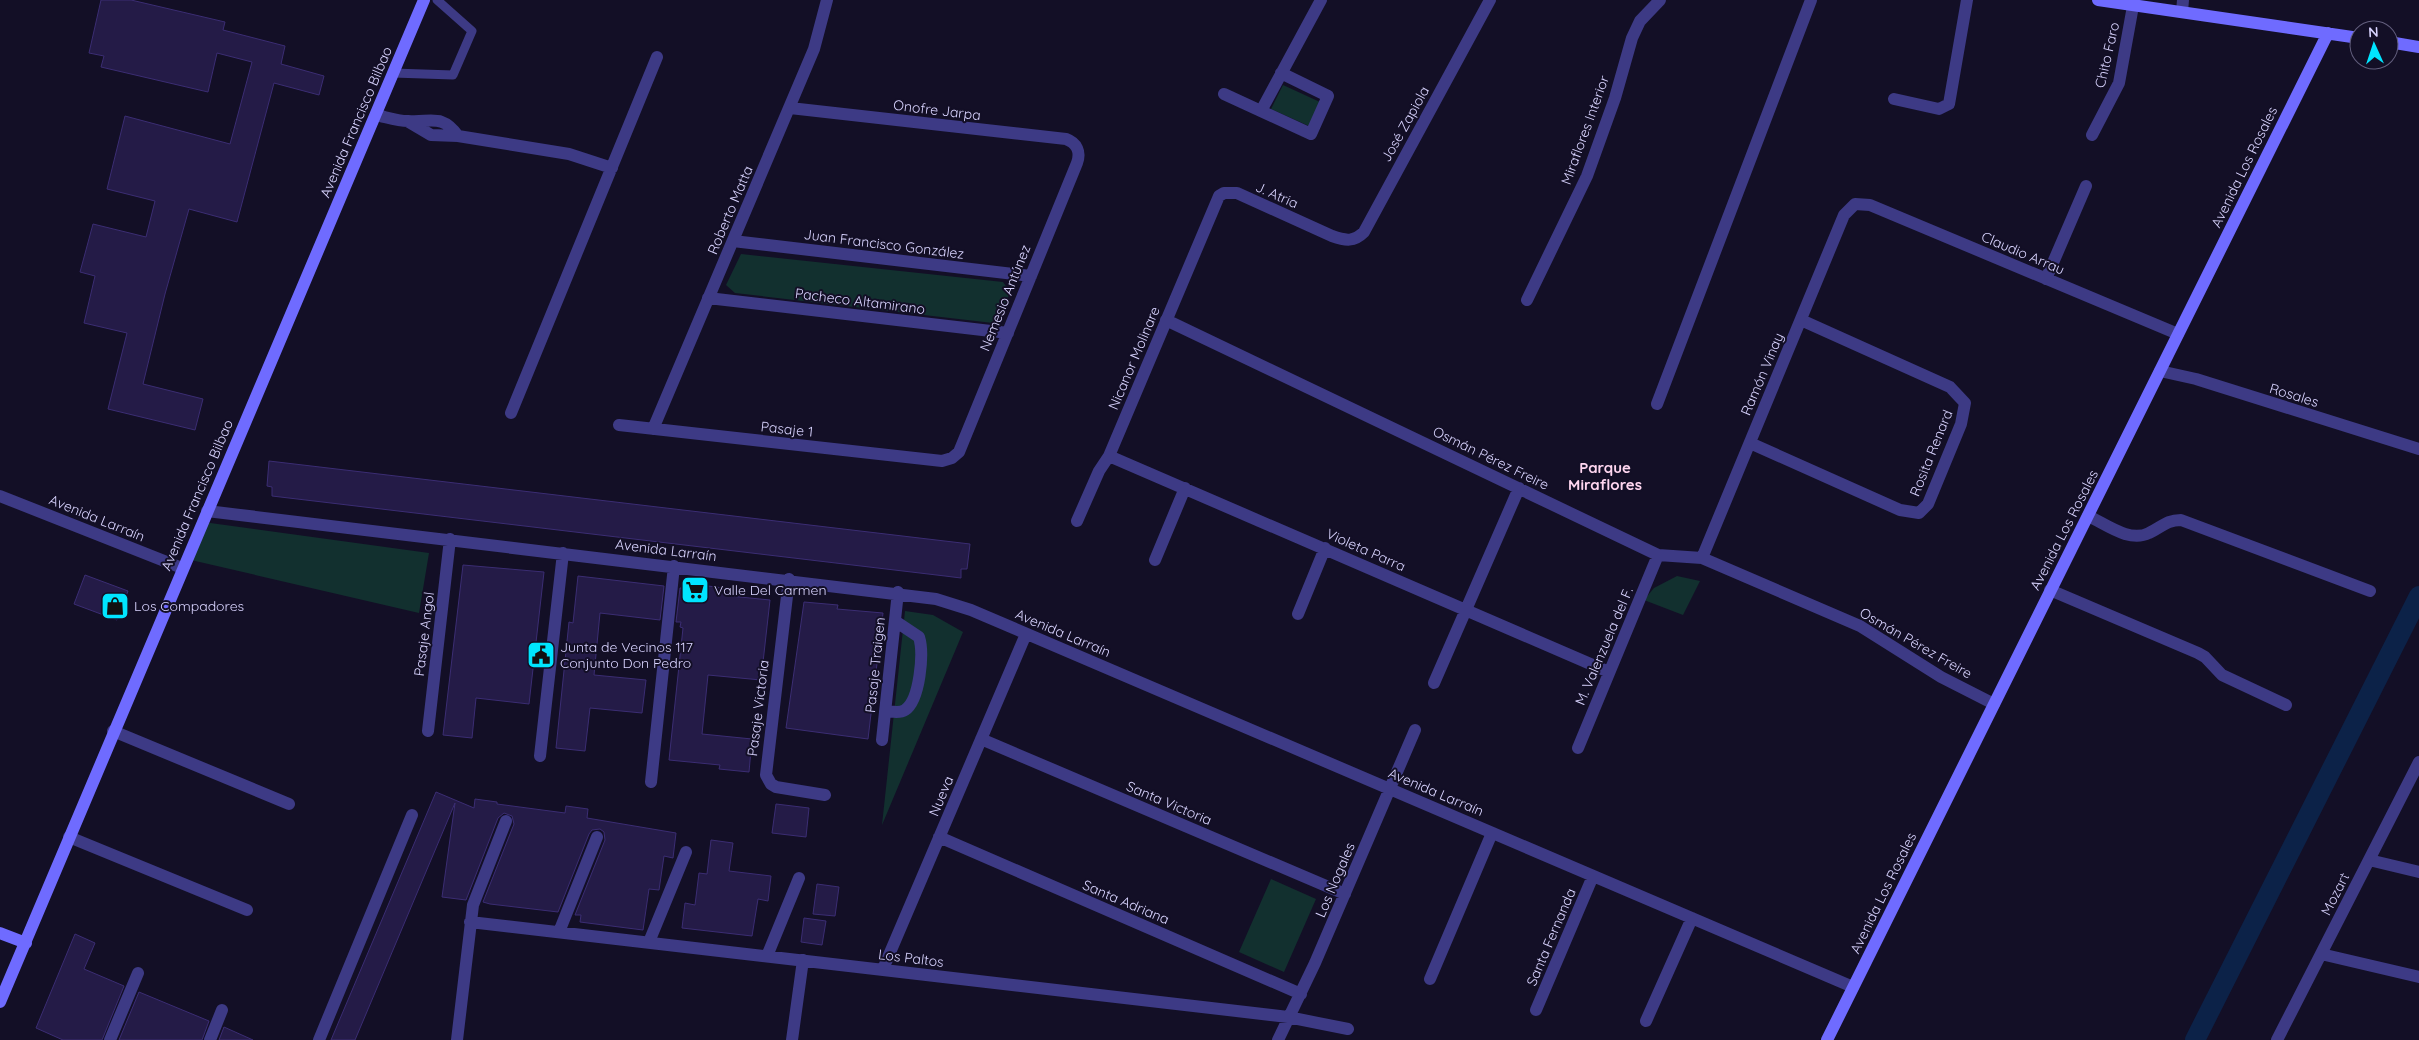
<svg xmlns="http://www.w3.org/2000/svg" width="2419" height="1040" font-family="Quicksand,sans-serif">
	<style>
		.green { fill: #12302f }
		.lines { fill: none; stroke-linecap: round; stroke-linejoin: round }
		.canal { stroke: #0c2248; stroke-width: 20 }
		.building { fill: #241b47; stroke: #3b2d73 }
		.lane { stroke: #3d3a85; stroke-width: 9 }
		.street { stroke: #3d3a85; stroke-width: 12 }
		.secondary { stroke: #6f6bff; stroke-width: 12 }
		.labels { text-anchor: middle; stroke-width: 4; stroke-linejoin: round; paint-order: stroke }
		.street-label { font-size: 14px; fill: #d9d4ff; stroke: #130f26 }
		.poi-label { font-size: 14px; fill: #d9d4ff; stroke: #130f26; text-anchor: start }
		.neighbourhood-label { font-size: 15px; font-weight: bold; fill: #ffd6f0; stroke: #130f26 }
	</style>
	<rect width="100%" height="100%" fill="#130f26"/>
	<path class="green" d="M1283 85 1320 102 1309 126 1271 109Z
		M741 254 1003 282 1010 292 1000 319 993 323 735 293 726 285Z
		M203 522 429 553 419 613 191 560Z
		M1677 576 1700 581 1683 615 1644 600 1654 588Z
		M905 611 933 615 963 632 882 825Z
		M1271 879 1316 899 1284 972 1239 952Z"/>
	<g class="lines">
		<path class="canal" d="M2195 1040 2419 596"/>
	</g>
	<path class="building" d="M101 0H131L225 22 223 30 285 46 281 64 324 76 319 95 274 83 237 222 189 209 165 294 143 384 203 399 195 430 108 409 127 333 84 323 95 276 80 272 93 224 146 237 155 201 107 189 125 116 230 144 252 62 217 53 208 92 101 67 104 56 89 53Z
		M269 461 970 544 967 569H961V578L945 576 272 496V487L267 486Z
		M463 565 544 572 529 704 476 698 472 738 443 735Z
		M85 575 128 591 117 620 74 604Z
		M578 576 664 586 660 620 600 613 594 675 646 680 642 713 590 708 585 751 556 748 569 622 573 623Z
		M685 583 731 589 730 596 770 600 761 680 708 675 702 734 752 739 749 772 719 769 720 765 669 760 683 628 680 627 681 622H676L680 588H685Z
		M804 602 838 605 837 609 883 613 868 739 786 728Z
		M436 792 474 808 475 799 497 802V804L565 813 566 806 588 809 587 818 676 833 673 858 664 856 659 890 649 889 643 930 580 922 581 915H575L605 840 604 832 600 829 592 830 589 834 558 912 490 904 483 902 514 824 512 816 504 813 498 818 466 900 442 897 455 803 355 1040H331Z
		M776 804 809 808 806 837 772 833Z
		M711 840 733 843 729 871 771 876 768 901 758 899 752 936 682 928 685 903 695 905 699 873 707 874Z
		M817 884 839 887 835 916 813 914Z
		M804 918 826 921 822 945 801 942Z
		M75 934 95 943 84 969 124 986 102 1040H63L36 1028Z
		M139 992 209 1021 202 1040H119Z
		M224 1027 253 1040H219Z"/>
	<g class="lines">
		<path class="lane" d="M393 73 453 75 472 31 437 0"/>
		<path class="street" d="M2182 12 2183 0
			M1224 94 1311 134 1328 96 1281 73
			M1894 99 1939 109 1949 104 1967 0
			M1261 111 1321 0
			M376 115C386 117 397 121 408 121 430 123 442 113 458 136
			M409 122 431 135 458 136 569 154 612 168
			M2092 135 2119 83 2133 6
			M733 241 1031 276
			M2046 279 2086 186
			M708 298 1008 333
			M1527 300 1587 176 1615 98 1632 38 1640 21 1660 0
			M1166 320 1658 555 1702 558 1860 626 1941 677 1994 704
			M2160 371 2196 379 2419 449
			M1657 404 1811 0
			M511 413 657 57
			M619 425 942 461 952 458 959 452 1077 163C1081 152 1077 143 1066 139L790 108
			M653 429 814 49 827 0
			M1750 443 1900 510 1919 513 1928 504 1961 424 1965 403 1950 387 1801 320
			M1109 456 1609 672
			M0 496 182 568
			M207 511 936 599 971 610 1853 987
			M2088 516C2106 524 2129 543 2149 533 2162 527 2166 520 2181 520L2370 591
			M1077 521 1099 471 1109 456 1219 196 1224 193H1237L1332 236C1346 241 1354 242 1364 232L1490 0
			M1702 558 1844 215 1855 204 1870 205 2178 334
			M1155 560 1185 488
			M789 579 766 775 771 784 776 787 825 795
			M2050 590 2198 653 2205 657 2222 675 2286 705
			M1298 614 1325 548
			M1434 683 1519 488
			M885 711C891 711 899 714 905 710 920 700 924 653 919 637L895 621
			M113 731 289 804
			M428 731 450 539
			M981 739 1345 894
			M882 740 898 592
			M1578 748 1658 555
			M540 756 563 553
			M651 782 674 566
			M69 837 247 910
			M939 837 1301 994
			M2369 860 2419 872
			M470 922 1288 1017 1348 1029
			M559 932 597 837
			M649 942 686 852
			M2321 954 2419 977
			M767 956 799 878
			M883 969 1026 634
			M1430 979 1492 833
			M1536 1010 1593 876
			M1646 1021 1692 918
			M110 1040 138 973
			M210 1040 222 1010
			M319 1040 412 815
			M457 1040 473 905 506 821
			M792 1040 803 960
			M1278 1040 1315 963 1415 730
			M2277 1040 2419 762"/>
		<path class="secondary" d="M2098 0 2359 38
			M2389 42 2419 47
			M0 933 26 943
			M0 1002 424 0
			M1827 1040 2328 33"/>
	</g>
	<defs>
		<symbol id="supermarket-square" viewBox="-11 -11 22 22"><rect x="-9" y="-9" width="18" height="18" rx="4" fill="#00e5ff" stroke="#130f26"/><path d="M-6-5.5h2.5l.6 2H6L4.5 2H-2.5L-4.4-4H-6ZM-1.5 3.2a1.3 1.3 0 1 0 .1 0ZM3 3.2a1.3 1.3 0 1 0 .1 0Z" fill="#111"/></symbol>
		<symbol id="shop-square" viewBox="-11 -11 22 22"><rect x="-9" y="-9" width="18" height="18" rx="4" fill="#00e5ff" stroke="#130f26"/><path d="M-5-2.5h2.3a2.7 3.5 0 0 1 5.4 0H5L5.5 6h-11ZM-1.5-2.5h3a1.5 2.3 0 0 0-3 0Z" fill="#111"/></symbol>
		<symbol id="civic-square" viewBox="-11 -11 22 22"><rect x="-9" y="-9" width="18" height="18" rx="4" fill="#00e5ff" stroke="#130f26"/><path d="M-.6-6.5H3V-4.5H.6V-3L4-1V1h2V6H-6V1h2V-1L-.6-3ZM-1.2 2.5V6h2.4V2.5Z" fill="#111"/></symbol>
	</defs>
	<g fill-rule="evenodd">
		<use href="#supermarket-square" x="679" y="574" width="32" height="32"/>
		<use href="#shop-square" x="99" y="590" width="32" height="32"/>
		<use href="#civic-square" x="525" y="639" width="32" height="32"/>
	</g>
	<g class="labels">
		<g class="street-label">
			<text transform="translate(2107 55) rotate(-77)" y="5">Chito Faro</text>
			<text transform="translate(937 110) rotate(7)" y="5">Onofre Jarpa</text>
			<text transform="translate(356 122) rotate(-67)" y="5">Avenida Francisco Bilbao</text>
			<text transform="translate(1405 124) rotate(-61)" y="5">José Zapiola</text>
			<text transform="translate(1585 130) rotate(-70)" y="5">Miraflores Interior</text>
			<text transform="translate(2244 167) rotate(-64)" y="5">Avenida Los Rosales</text>
			<text transform="translate(1277 195) rotate(24)" y="5">J. Atria</text>
			<text transform="translate(730 210) rotate(-67)" y="5">Roberto Matta</text>
			<text transform="translate(884 244) rotate(7)" y="5">Juan Francisco González</text>
			<text transform="translate(2023 253) rotate(23)" y="5">Claudio Arrau</text>
			<text transform="translate(1005 298) rotate(-68)" y="5">Nemesio Antúnez</text>
			<text transform="translate(860 301) rotate(7)" y="5">Pacheco Altamirano</text>
			<text transform="translate(1134 358) rotate(-67)" y="5">Nicanor Molinare</text>
			<text transform="translate(1762 374) rotate(-67)" y="5">Ramón Vinay</text>
			<text transform="translate(2294 395) rotate(17)" y="5">Rosales</text>
			<text transform="translate(787 429) rotate(6)" y="5">Pasaje 1</text>
			<text transform="translate(1931 453) rotate(-68)" y="5">Rosita Renard</text>
			<text transform="translate(1491 458) rotate(26)" y="5">Osmán Pérez Freire</text>
			<text transform="translate(197 495) rotate(-67)" y="5">Avenida Francisco Bilbao</text>
			<text transform="translate(97 518) rotate(22)" y="5">Avenida Larraín</text>
			<text transform="translate(2064 530) rotate(-63)" y="5">Avenida Los Rosales</text>
			<text transform="translate(666 550) rotate(7)" y="5">Avenida Larraín</text>
			<text transform="translate(1366 550) rotate(24)" y="5">Violeta Parra</text>
			<text transform="translate(1063 633) rotate(23)" y="5">Avenida Larraín</text>
			<text transform="translate(424 634) rotate(-83)" y="5">Pasaje Angol</text>
			<text transform="translate(1916 643) rotate(30)" y="5">Osmán Pérez Freire</text>
			<text transform="translate(1604 646) rotate(-67)" y="5">M. Valenzuela del F.</text>
			<text transform="translate(875 665) rotate(-84)" y="5">Pasaje Traigen</text>
			<text transform="translate(758 708) rotate(-83)" y="5">Pasaje Victoria</text>
			<text transform="translate(1436 792) rotate(23)" y="5">Avenida Larraín</text>
			<text transform="translate(941 796) rotate(-67)" y="5">Nueva</text>
			<text transform="translate(1169 803) rotate(23)" y="5">Santa Victoria</text>
			<text transform="translate(1335 880) rotate(-67)" y="5">Los Nogales</text>
			<text transform="translate(1883 893) rotate(-64)" y="5">Avenida Los Rosales</text>
			<text transform="translate(2335 894) rotate(-63)" y="5">Mozart</text>
			<text transform="translate(1126 902) rotate(23)" y="5">Santa Adriana</text>
			<text transform="translate(1551 937) rotate(-67)" y="5">Santa Fernanda</text>
			<text transform="translate(911 958) rotate(7)" y="5">Los Paltos</text>
		</g>
		<g class="poi-label">
			<text x="714" y="595">Valle Del Carmen</text>
			<text x="134" y="611">Los Compadores</text>
			<text x="560" y="652">Junta de Vecinos 117<tspan x="560" dy="16">Conjunto Don Pedro</tspan></text>
		</g>
		<g class="neighbourhood-label">
			<text x="1605" y="473">Parque<tspan x="1605" dy="17">Miraflores</tspan></text>
		</g>
	</g>
	<g transform="translate(2374 45) rotate(357)"><circle r="24" fill="#130f26" stroke="#625e7d"/>
	<path d="M0-4L9 19L0 12L-9 19Z" fill="#00e5ff"/>
	<text y="-8" font-size="14" font-weight="bold" text-anchor="middle" fill="#d9d4ff">N</text>
	</g>
</svg>
